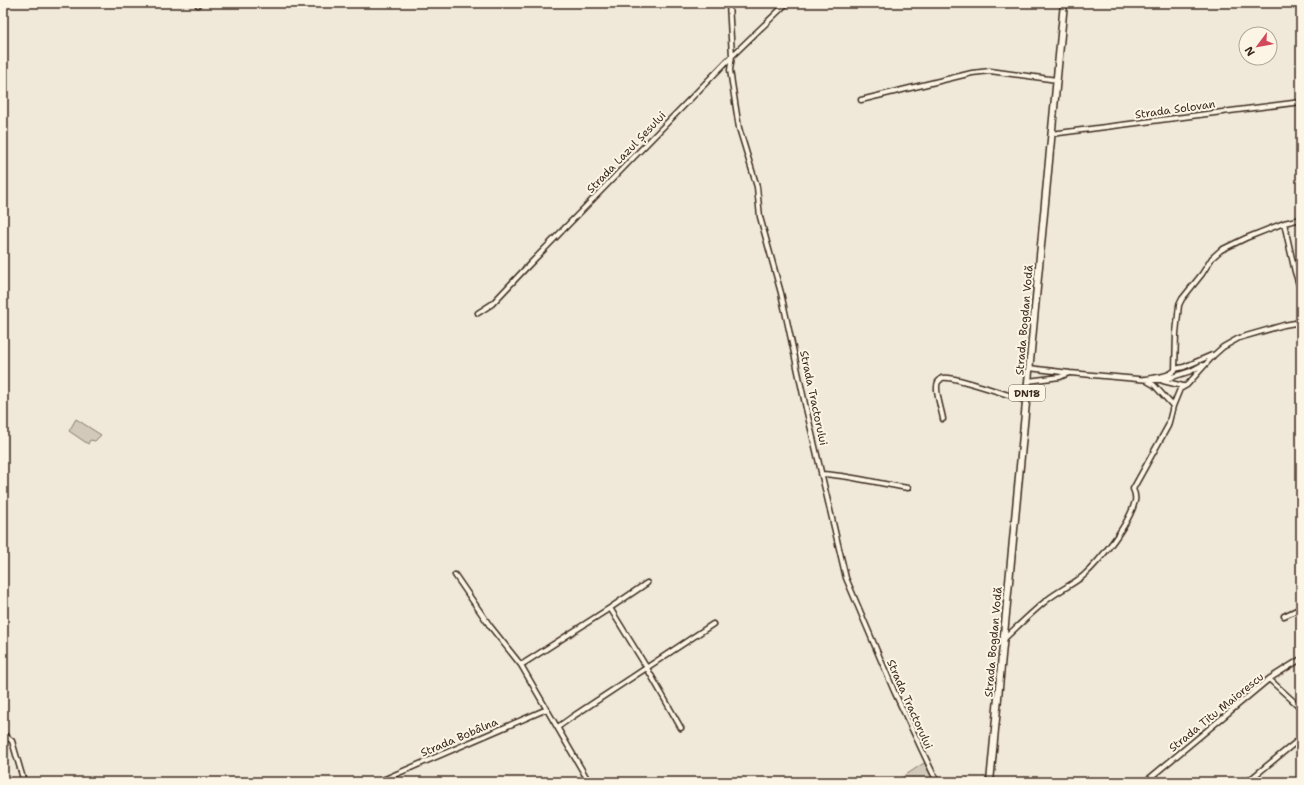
<svg xmlns="http://www.w3.org/2000/svg" width="1304" height="785" font-family="'Shantell Sans',sans-serif">
	<style>
		.green { fill: #d2c9ba; stroke: #867a6c }
		.lines { fill: none; stroke-linecap: round; stroke-linejoin: round }
		.street-casing { stroke: #3b2a1e; stroke-width: 7 }
		.primary-casing { stroke: #3b2a1e; stroke-width: 9 }
		.street { stroke: #fcf5e5; stroke-width: 4 }
		.primary { stroke: #fcf5e5; stroke-width: 6 }
		.labels { text-anchor: middle; stroke-width: 4; stroke-linejoin: round; paint-order: stroke }
		.shield { fill: #fcf5e5; stroke: #75675a; stroke-width: 1 }
		.shield-label { font-size: 10px; font-weight: bold; fill: #3b2a1e }
		.street-label { font-size: 11px; fill: #3b2a1e; stroke: #fcf5e5 }
	</style>
	<rect width="100%" height="100%" fill="#f0e9d9"/>
	<filter id="ink" filterUnits="userSpaceOnUse"><feTurbulence type="fractalNoise" baseFrequency=".025" numOctaves="2"/><feDisplacementMap in="SourceGraphic" scale="8" xChannelSelector="R" yChannelSelector="G"/><feConvolveMatrix kernelMatrix="1 2 1 2 8 2 1 2 1" color-interpolation-filters="sRGB"/></filter>
	<g filter="url(#ink)">
		<path class="green" d="M76 419 101 435 95 441 90 440 88 444 69 431Z
			M924 763 935 782H895Z"/>
		<g class="lines">
			<defs>
				<path id="street" d="M198 3V5
					M729 3 732 56 730 70 739 128 757 187 760 217 781 293 805 404 846 578 894 691 937 782
					M861 100 972 73 990 71 1057 80
					M1051 134 1301 102
					M1284 223 1295 272 1301 291
					M478 313 492 304 525 269 732 56 787 3
					M1029 368 1070 373 1149 380H1163L1191 371 1202 365
					M1175 369 1184 367 1212 355
					M1144 379C1152 378 1169 377 1175 370L1176 333 1179 305 1182 299 1202 274 1212 258 1221 250 1246 238 1284 223 1301 219
					M1028 381 1060 377 1069 373
					M1147 381 1154 385 1173 406
					M1163 381 1183 386
					M943 419C942 411 934 389 938 382 939 381 941 379 942 378 953 375 1013 397 1027 401
					M821 474C850 475 879 484 908 488
					M455 575 490 626 521 665 589 782
					M610 608 647 583
					M1284 616 1301 608
					M1004 639C1018 626 1032 612 1047 600 1058 591 1072 585 1083 576 1100 561 1130 523 1135 501 1136 496 1135 493 1133 489L1168 426 1173 406 1180 389 1187 385 1214 355 1223 347 1239 338 1284 325 1301 322
					M521 665 610 608 647 668 681 728
					M1269 679 1301 708
					M558 727 572 717 713 624
					M3 734 12 741 24 782
					M378 782 547 709
					M1145 782 1269 679 1288 667 1301 659
					M1247 782 1301 738"/>
				<path id="primary" d="M990 782 1064 3"/>
			</defs>
			<use href="#street" class="street-casing"/>
			<use href="#primary" class="primary-casing"/>
			<use href="#street" class="street"/>
			<use href="#primary" class="primary"/>
		</g>
	</g>
	<g class="labels">
		<rect class="shield" x="1009" y="385" width="36" height="16" rx="3"/>
		<g class="shield-label">
			<text x="1027" y="397">DN18</text>
		</g>
		<g class="street-label">
			<text transform="translate(1175 109) rotate(-8)" y="4">Strada Solovan</text>
			<text transform="translate(626 152) rotate(-46)" y="4">Strada Lazul Șesului</text>
			<text transform="translate(1024 320) rotate(-85)" y="4">Strada Bogdan Vodă</text>
			<text transform="translate(814 398) rotate(78)" y="4">Strada Tractorului</text>
			<text transform="translate(993 642) rotate(-85)" y="4">Strada Bogdan Vodă</text>
			<text transform="translate(910 704) rotate(66)" y="4">Strada Tractorului</text>
			<text transform="translate(1216 712) rotate(-39)" y="4">Strada Titu Maiorescu</text>
			<text transform="translate(459 737) rotate(-23)" y="4">Strada Bobâlna</text>
		</g>
	</g>
	<rect width="1304" height="785" fill="none" stroke="#fcf5e5" stroke-width="16"/>
	<rect x="8" y="8" width="1288" height="769" fill="none" stroke="#3b2a1e" stroke-width="1.5" filter="url(#ink)"/>
	<g transform="translate(1258 46) rotate(238)"><circle r="19" fill="#fcf5e5" stroke="#afa495"/>
	<path d="M0-3L7 15L0 10L-7 15Z" fill="#d1495b"/>
	<text y="-6" font-size="11" font-weight="bold" text-anchor="middle" fill="#3b2a1e">N</text>
	</g>
</svg>
